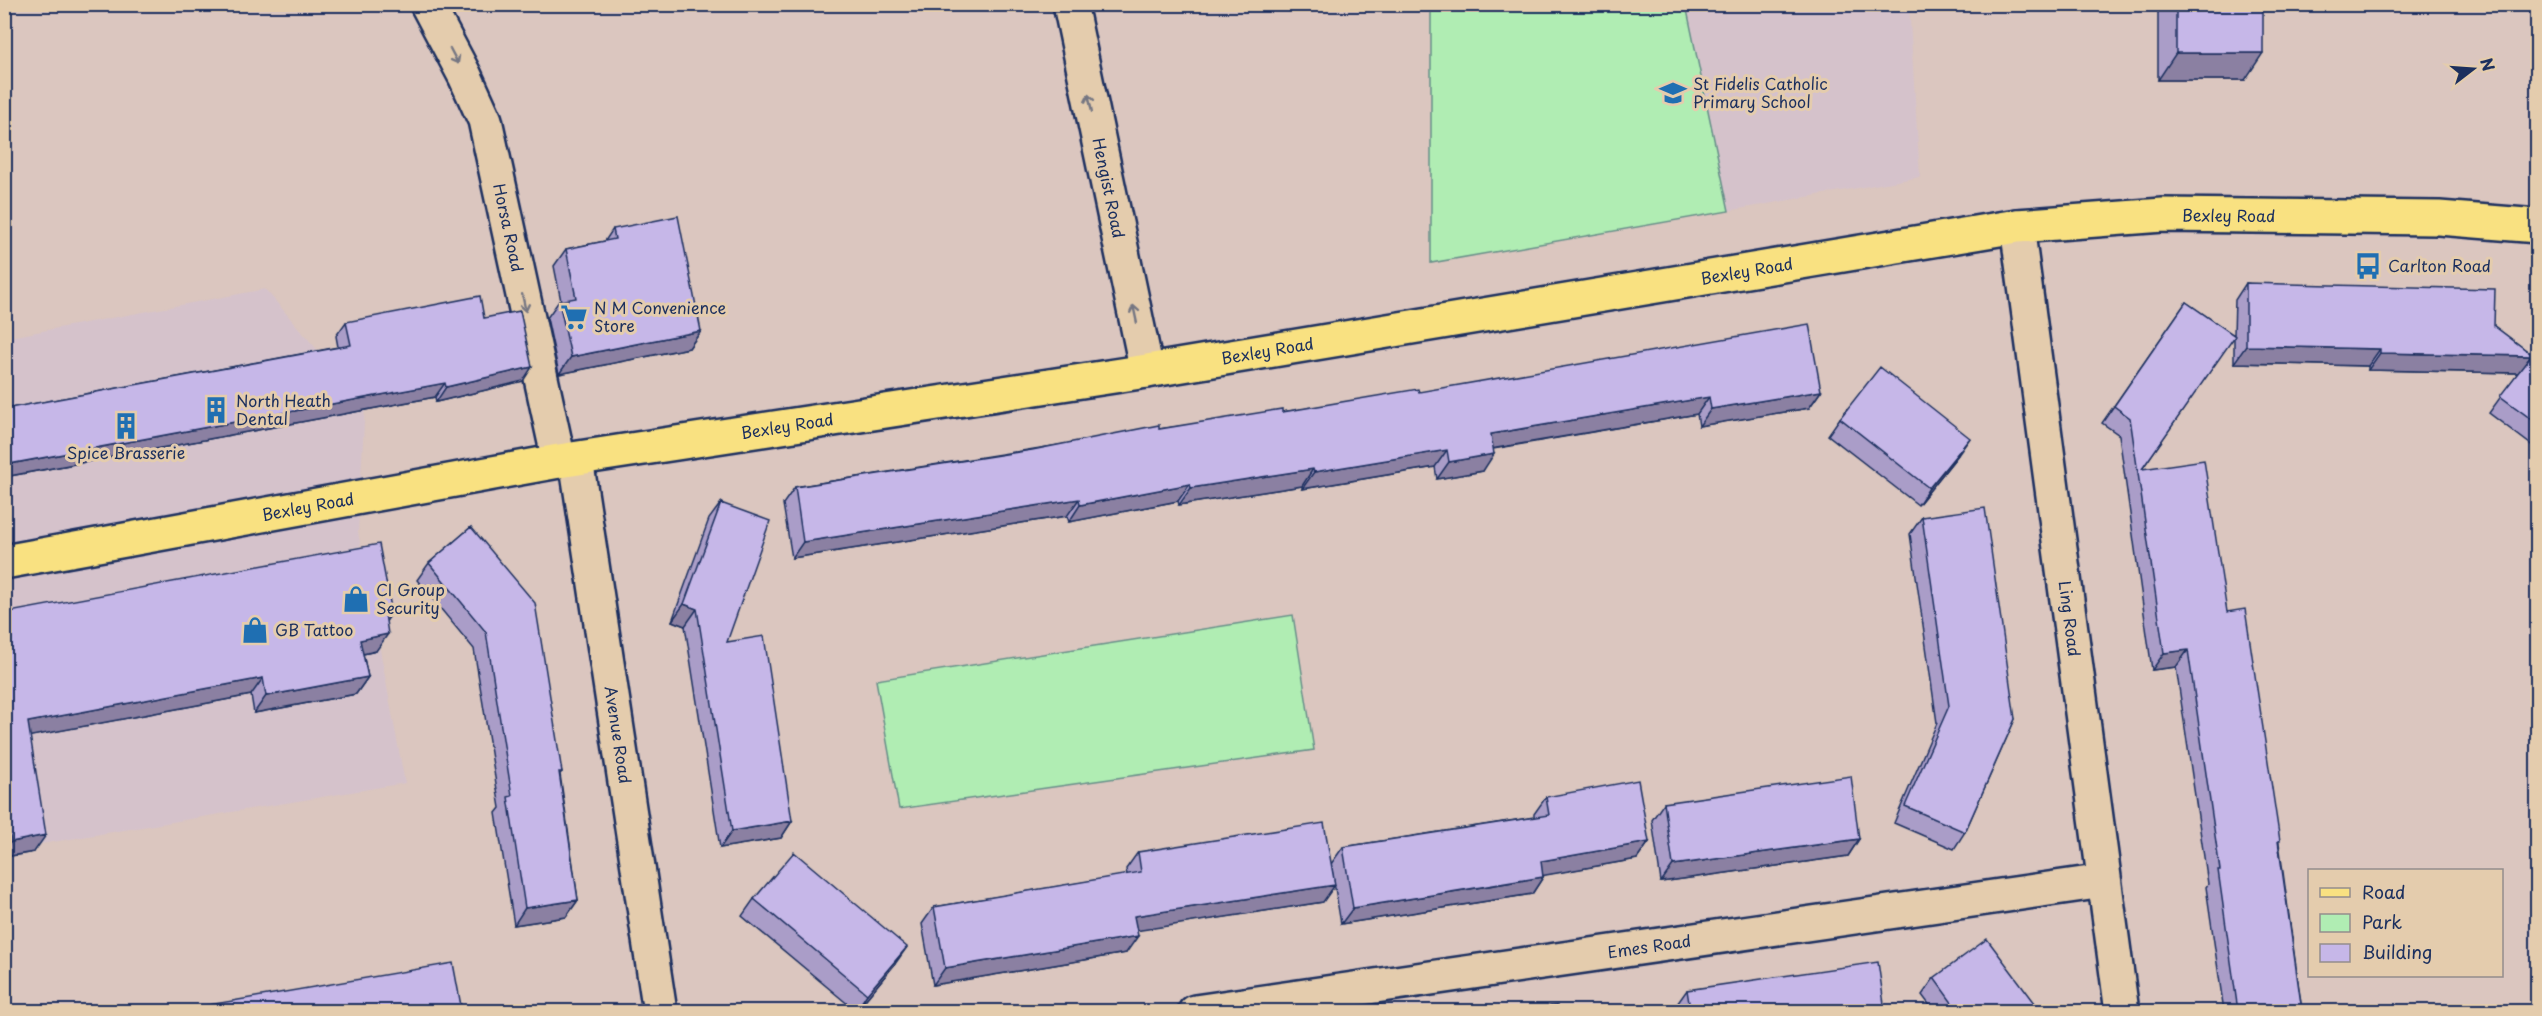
<svg xmlns="http://www.w3.org/2000/svg" width="2542" height="1016" font-family="'Playpen Sans',sans-serif">
	<style>
		.built { fill: #d5c2cb }
		.green { fill: #b0edb3; stroke: #668e88; stroke-width: 1.5 }
		.lines { fill: none; stroke-linecap: round; stroke-linejoin: round }
		.minor-casing { stroke: #1b2f5e; stroke-width: 38 }
		.major-casing { stroke: #1b2f5e; stroke-width: 38 }
		.minor { stroke: #e4ccad; stroke-width: 33 }
		.major { stroke: #f9e181; stroke-width: 33 }
		.wall { fill: #aa9dc8; stroke: #1b2f5e; stroke-width: 1.5 }
		.shaded-wall { fill: #8b80a2; stroke: #1b2f5e; stroke-width: 1.5 }
		.building { fill: #c6b7e8; stroke: #1b2f5e; stroke-width: 1.5 }
		.oneway { stroke: #757682 }
		.labels { text-anchor: middle; stroke-width: 6; stroke-linejoin: round; paint-order: stroke }
		.poi-label { font-size: 16px; fill: #1b2f5e; stroke: #e4ccad; text-anchor: start }
		.street-label { font-size: 16px; fill: #1b2f5e; stroke: #e4ccad }
	</style>
	<rect width="100%" height="100%" fill="#dbc6bf"/>
	<filter id="ink" filterUnits="userSpaceOnUse"><feTurbulence type="fractalNoise" baseFrequency=".0167" numOctaves="2"/><feDisplacementMap in="SourceGraphic" scale="12" xChannelSelector="R" yChannelSelector="G"/><feConvolveMatrix kernelMatrix="1 2 1 2 8 2 1 2 1" color-interpolation-filters="sRGB"/></filter>
	<g filter="url(#ink)">
		<path class="built" d="M1431 5H1909L1920 177 1431 263Z
			M265 289 365 405 358 532 405 783 5 850V338Z"/>
		<path class="green" d="M1608 5H1686L1729 211 1431 263V8H1577Z
			M1293 615 1314 750 899 809 876 680Z"/>
		<g class="lines">
			<defs>
				<g id="minor">
					<path id="s1" d="M427 4 465 76 485 120 559 461"/>
					<path id="s2" d="M1070 4 1147 371"/>
					<path id="s3" d="M2017 226 2122 1012"/>
					<path id="s4" d="M576 459 660 1012"/>
					<path id="s5" d="M1195 1012 2104 881"/>
				</g>
				<g id="major">
					<path id="s6" d="M4 562 559 461 1147 371 2017 226 2163 215 2439 218 2538 226"/>
				</g>
			</defs>
			<use href="#minor" class="minor-casing"/>
			<use href="#major" class="major-casing"/>
			<use href="#minor" class="minor"/>
			<use href="#major" class="major"/>
		</g>
		<path class="wall" d="M2158 4H2263L2245 80H2158Z
			M613 229 701 331 689 348 559 374 547 318 559 301H561L554 266 566 249 605 241Z
			M2246 283 2494 326 2538 359V450L2489 413 2518 373 2368 370V366L2234 363V336L2142 469 2227 612 2279 843 2302 1011H2224L2206 887 2208 884 2176 667 2152 670 2119 435 2102 423 2186 302 2234 335 2235 300Z
			M484 318 523 381 436 402 435 397 4 477V409L338 347 336 336 346 322Z
			M1821 391 1809 408 1699 426 1697 414 1493 449 1483 471 1437 479 1435 467 1302 489V486L1179 505 1178 501 1069 522 1067 516 792 558 783 504 795 487 1159 429 1282 412 1419 392Z
			M1840 418 1958 455 1918 505 1828 435Z
			M721 503 727 642 792 821 781 838 720 848 685 626 672 621 709 519Z
			M1922 517 2015 719 1965 832 1954 849 1894 823 1937 723 1910 534Z
			M471 527 562 772 560 774 578 900 566 917 514 925 496 813 500 808 474 649 417 580 429 563Z
			M4 613 386 622 376 651 363 654 368 677 356 694 254 713 251 695 30 736 34 852 4 857Z
			M1546 797 1649 842 1637 859 1543 875V877L1532 894 1341 924 1331 864 1343 847 1534 817V814Z
			M1664 803 1859 839 1848 856 1661 882 1652 820Z
			M1138 852 1323 902 1137 930 1126 953 933 985 922 924 934 907 1127 875 1126 869Z
			M754 899 895 964 856 1011 742 916Z
			M1934 978 2041 1011H1934L1922 995Z
			M1687 990 1885 1011H1676L1675 1007Z"/>
		<path class="shaded-wall" d="M2176 53H2263L2245 80H2158Z
			M701 331 689 348 559 374 571 357Z
			M2246 346 2380 349 2368 366 2234 363Z
			M2380 353 2531 356 2519 373 2368 370Z
			M532 367 523 381 436 402 446 387Z
			M445 383 435 397 4 477V465Z
			M1821 391 1809 408 1699 426 1711 409Z
			M1709 397 1697 414 1479 451 1491 434Z
			M1970 438 1958 455 1918 505 1929 488Z
			M1447 450 1435 467 1302 489 1314 472Z
			M1494 454 1483 471 1437 479 1449 462Z
			M1313 469 1302 486 1179 505 1191 488Z
			M1190 484 1178 501 1069 522 1080 505Z
			M1079 499 1067 516 792 558 803 542Z
			M684 604 697 609 685 626 672 621Z
			M392 613 380 630 385 614Z
			M388 634 376 651 349 657 360 640Z
			M2188 650 2176 667 2152 670 2164 653Z
			M368 677 356 694 254 713 266 696Z
			M263 678 251 695 16 739 28 722Z
			M792 821 781 838 720 848 732 831Z
			M46 835 34 852 4 857V850L11 842Z
			M1859 839 1848 856 1661 882 1673 865Z
			M1649 842 1637 859 1529 878 1541 861Z
			M1543 877 1532 894 1341 924 1353 908Z
			M1335 885 1323 902 1122 933 1134 916Z
			M578 900 566 917 514 925 525 908Z
			M1138 936 1126 953 933 985 945 968Z
			M907 947 895 964 856 1011 867 994Z"/>
		<path class="building" d="M2176 4H2263V53H2176Z
			M678 216 701 331 571 357 559 301 576 298 566 249 615 239 613 229Z
			M2246 283 2495 289 2494 326 2538 359V424L2500 396 2531 356 2380 353V349L2246 346Z
			M480 296 484 318 520 311 532 367 446 387 445 383 4 465V409L351 345 346 322Z
			M2186 302 2235 336 2142 469 2204 460 2227 612 2245 609 2280 841H2278L2302 1011H2238L2218 870H2220L2188 650 2164 653 2130 418 2114 406Z
			M1809 324 1821 391 1711 409 1709 397 1491 434 1494 454 1449 462 1447 450 1314 472 1313 469 1191 488 1190 484 1080 505 1079 499 803 542 795 487 1032 450 1159 425V429L1282 409V412L1418 389 1419 392Z
			M1880 367 1970 438 1929 488 1840 418Z
			M721 503 770 521 727 642 764 636 792 821 732 831 697 609 684 604Z
			M1985 508 2015 719 1965 832 1905 806 1949 706 1922 517Z
			M471 527 535 603 562 772H559L578 900 525 908 508 797 512 796 486 632 429 563Z
			M379 544 392 613 385 614 388 634 360 640 368 677 266 696 263 678 28 722 46 835 11 842 4 806V613Z
			M1851 776 1859 839 1673 865 1664 803Z
			M1638 780 1649 842 1541 861 1543 877 1353 908 1343 847 1549 815 1546 797Z
			M1324 823 1335 885 1134 916 1138 936 945 968 934 907 1141 872 1138 852Z
			M794 852 907 947 867 994 754 899Z
			M1987 939 2041 1011H1958L1934 978Z
			M1878 962 1885 1011H1675L1690 1009 1687 990Z
			M453 963 462 1011H174Z
			M1557 1005V1011H1512Z"/>
		<defs><path id="oneway-shaft" d="M-6 0H5M1.5-3L5.5 0L1.5 3" fill="none" stroke-width="1.6" stroke-linecap="round" stroke-linejoin="round" transform="scale(1.5)"/></defs>
		<g class="oneway">
			<use href="#oneway-shaft" transform="translate(454 56) rotate(62)"/>
			<use href="#oneway-shaft" transform="translate(1090 103) rotate(-102)"/>
			<use href="#oneway-shaft" transform="translate(524 303) rotate(78)"/>
			<use href="#oneway-shaft" transform="translate(1135 314) rotate(-102)"/>
		</g>
	</g>
	<defs>
		<symbol id="school-bare" viewBox="-9 -9 18 18"><path d="M0-5L7-2L0 1L-7-2ZM-4 1L0 2.5L4 1V4Q0 6-4 4Z" fill="#1f6fb2" stroke="#e4ccad" stroke-width="2.5" paint-order="stroke"/></symbol>
		<symbol id="bus-bare" viewBox="-9 -9 18 18"><path d="M-5-6H5V4H4V6H2V4H-2V6H-4V4H-5ZM-3.5-4V0h7V-4ZM-3.5 1.2v1.5H-2V1.2ZM2 1.2v1.5H3.5V1.2Z" fill="#1f6fb2" stroke="#e4ccad" stroke-width="2.5" paint-order="stroke"/></symbol>
		<symbol id="supermarket-bare" viewBox="-9 -9 18 18"><path d="M-6-5.5h2.5l.6 2H6L4.5 2H-2.5L-4.4-4H-6ZM-1.5 3.2a1.3 1.3 0 1 0 .1 0ZM3 3.2a1.3 1.3 0 1 0 .1 0Z" fill="#1f6fb2" stroke="#e4ccad" stroke-width="2.5" paint-order="stroke"/></symbol>
		<symbol id="building-bare" viewBox="-9 -9 18 18"><path d="M-4-6H4V6H1V3H-1V6H-4ZM-2.5-4.3h1.7v1.8h-1.7ZM.8-4.3h1.7v1.8H.8ZM-2.5-1h1.7V.8h-1.7ZM.8-1h1.7V.8H.8Z" fill="#1f6fb2" stroke="#e4ccad" stroke-width="2.5" paint-order="stroke"/></symbol>
		<symbol id="shop-bare" viewBox="-9 -9 18 18"><path d="M-5-2.5h2.3a2.7 3.5 0 0 1 5.4 0H5L5.5 6h-11ZM-1.5-2.5h3a1.5 2.3 0 0 0-3 0Z" fill="#1f6fb2" stroke="#e4ccad" stroke-width="2.5" paint-order="stroke"/></symbol>
	</defs>
	<g fill-rule="evenodd">
		<use href="#school-bare" x="1654" y="74" width="38" height="38"/>
		<use href="#bus-bare" x="2349" y="247" width="38" height="38"/>
		<use href="#supermarket-bare" x="555" y="298" width="38" height="38"/>
		<use href="#building-bare" x="197" y="391" width="38" height="38"/>
		<use href="#building-bare" x="107" y="407" width="38" height="38"/>
		<use href="#shop-bare" x="337" y="580" width="38" height="38"/>
		<use href="#shop-bare" x="236" y="611" width="38" height="38"/>
	</g>
	<g class="labels">
		<g class="poi-label">
			<text x="1693" y="90">St Fidelis Catholic<tspan x="1693" dy="18">Primary School</tspan></text>
			<text x="2388" y="272">Carlton Road</text>
			<text x="594" y="314">N M Convenience<tspan x="594" dy="18">Store</tspan></text>
			<text x="236" y="407">North Heath<tspan x="236" dy="18">Dental</tspan></text>
			<text x="126" y="459" text-anchor="middle">Spice Brasserie</text>
			<text x="376" y="596">CI Group<tspan x="376" dy="18">Security</tspan></text>
			<text x="275" y="636">GB Tattoo</text>
		</g>
		<g class="street-label">
			<text dy="6" stroke="none"><textPath href="#s2" startOffset="188">Hengist Road</textPath></text>
			<text dy="6" stroke="none"><textPath href="#s6" startOffset="2253">Bexley Road</textPath></text>
			<text dy="6" stroke="none"><textPath href="#s1" startOffset="240">Horsa Road</textPath></text>
			<text dy="6" stroke="none"><textPath href="#s6" startOffset="1767">Bexley Road</textPath></text>
			<text dy="6" stroke="none"><textPath href="#s6" startOffset="1281">Bexley Road</textPath></text>
			<text dy="6" stroke="none"><textPath href="#s6" startOffset="795">Bexley Road</textPath></text>
			<text dy="6" stroke="none"><textPath href="#s6" startOffset="309">Bexley Road</textPath></text>
			<text dy="6" stroke="none"><textPath href="#s3" startOffset="396">Ling Road</textPath></text>
			<text dy="6" stroke="none"><textPath href="#s4" startOffset="279">Avenue Road</textPath></text>
			<text dy="6" stroke="none"><textPath href="#s5" startOffset="459">Emes Road</textPath></text>
		</g>
	</g>
	<rect width="2542" height="1016" fill="none" stroke="#e4ccad" stroke-width="24"/>
	<rect x="12" y="12" width="2518" height="992" fill="none" stroke="#1b2f5e" stroke-width="2" filter="url(#ink)"/>
	<rect x="2308" y="869" width="195" height="108" fill="#e4ccad" stroke="#948d8d" stroke-width="1.5"/>
	<rect x="2320" y="888" width="30" height="9" fill="#f9e181" stroke="#948d8d" stroke-width="1.5"/>
	<text x="2362" y="899" font-size="18" fill="#1b2f5e">Road</text>
	<rect x="2320" y="914" width="30" height="18" fill="#b0edb3" stroke="#948d8d" stroke-width="1.5"/>
	<text x="2362" y="929" font-size="18" fill="#1b2f5e">Park</text>
	<rect x="2320" y="944" width="30" height="18" fill="#c6b7e8" stroke="#948d8d" stroke-width="1.5"/>
	<text x="2362" y="959" font-size="18" fill="#1b2f5e">Building</text>
	<g transform="translate(2473 69) rotate(73)" stroke="#e4ccad" stroke-width="4.5" paint-order="stroke">
	<path d="M0-4.5L10 22L0 15L-10 22Z" fill="#1b2f5e"/>
	<text y="-9" font-size="16" font-weight="bold" text-anchor="middle" fill="#1b2f5e">N</text>
	</g>
</svg>
